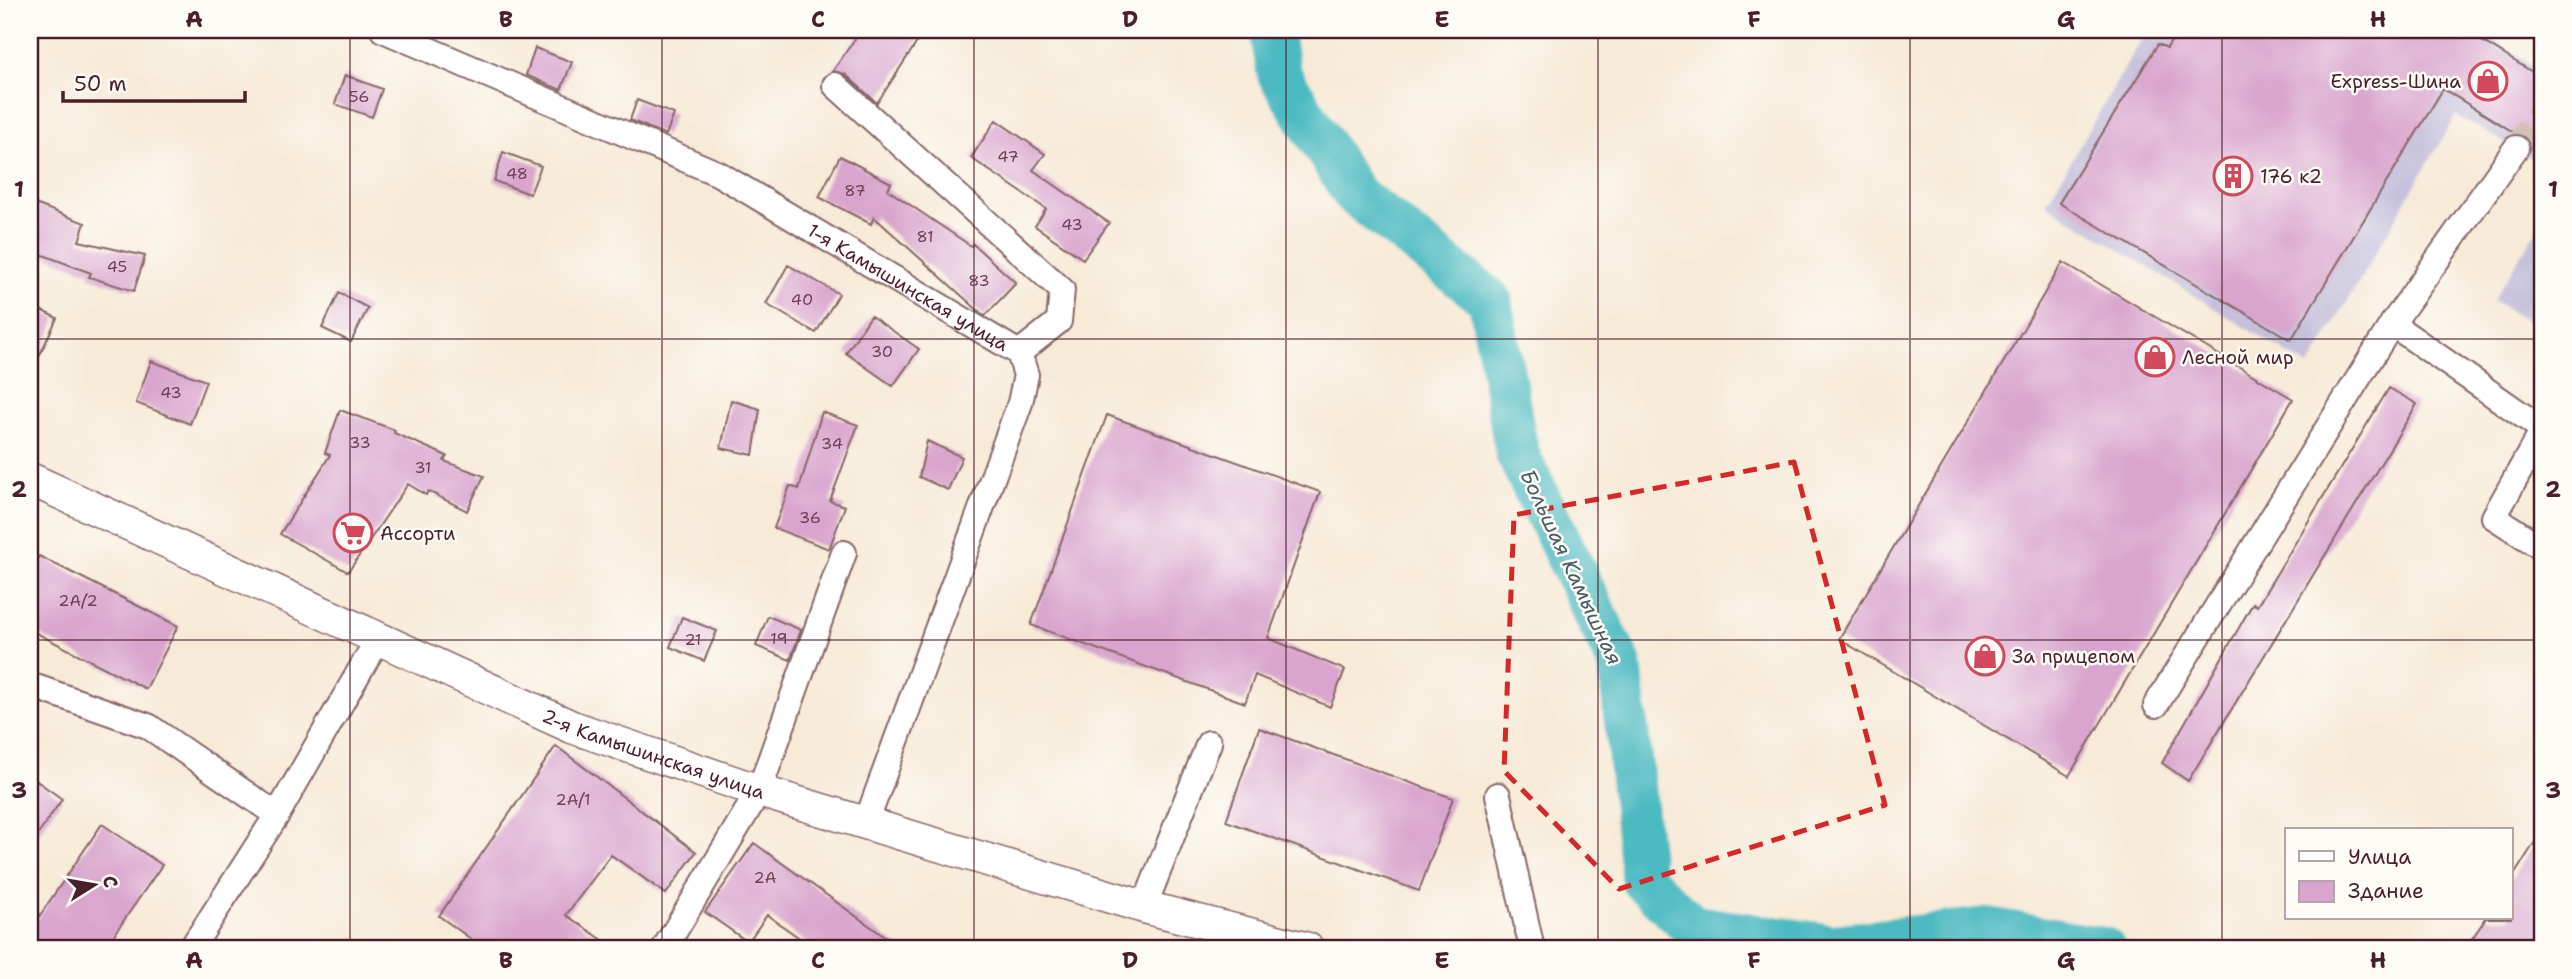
<svg xmlns="http://www.w3.org/2000/svg" width="2572" height="979" font-family="'Shantell Sans',sans-serif">
	<style>
		.industrial { fill: #c5c0db }
		.lines { fill: none; stroke-linecap: round; stroke-linejoin: round }
		.river { stroke: #4bbac1; stroke-width: 44 }
		.building { fill: #d9a5ce }
		.minor-tunnel { stroke: #d4c1b5; stroke-width: 24; stroke-dasharray: 24 12; stroke-linecap: butt }
		.minor-casing { stroke: #876667; stroke-width: 28 }
		.major-casing { stroke: #876667; stroke-width: 35 }
		.minor { stroke: #fff; stroke-width: 24 }
		.major { stroke: #fff; stroke-width: 32 }
		.marked { fill: none; stroke: #d62828; stroke-width: 5; stroke-dasharray: 14 9; stroke-linejoin: round }
		.grid { fill: none; stroke: #4a1f2b; stroke-width: 2; stroke-opacity: 0.55 }
		.labels { text-anchor: middle; stroke-width: 5; stroke-linejoin: round; paint-order: stroke }
		.number-label { font-size: 16px; fill: #6e4054 }
		.poi-label { font-size: 19px; fill: #4a1f2b; stroke: #fdfcf7; text-anchor: start }
		.street-label { font-size: 19px; fill: #4a1f2b; stroke: #fdfcf7 }
		.water-label { font-size: 21px; font-style: italic; fill: #4a5d67; stroke: #fdfcf7 }
		.neatline { fill: none; stroke: #4a1f2b; stroke-width: 2.5 }
		.grid-label { font-size: 23px; text-anchor: middle; font-weight: bold; fill: #4a1f2b }
	</style>
	<rect width="100%" height="100%" fill="#fdfcf7"/>
	<filter id="ink" filterUnits="userSpaceOnUse"><feTurbulence type="fractalNoise" baseFrequency=".0143" numOctaves="2"/><feDisplacementMap in="SourceGraphic" scale="14" xChannelSelector="R" yChannelSelector="G"/><feConvolveMatrix kernelMatrix="1 2 1 2 8 2 1 2 1" color-interpolation-filters="sRGB"/></filter>
	<filter id="wash" filterUnits="userSpaceOnUse"><feTurbulence type="fractalNoise" baseFrequency=".00686" numOctaves="4" result="noise"/><feDisplacementMap in="SourceGraphic" scale="28" xChannelSelector="R" yChannelSelector="G"/><feGaussianBlur stdDeviation="1.57" result="paint"/><feColorMatrix in="noise" values="0 0 0 0 0 0 0 0 0 0 0 0 0 0 0 0 0 1.4 0 .05"/><feComposite in="paint" operator="in"/></filter>
	<g filter="url(#wash)">
		<rect width="100%" height="100%" fill="#f7ead7"/>
		<path class="industrial" d="M2161 30H2477L2542 71V164L2456 115 2309 367 2046 204 2144 35 2155 39Z
			M2542 222V331L2493 300Z"/>
		<g class="lines">
			<path class="river" d="M1271 30 1279 74 1354 194 1490 300 1517 453 1620 665 1643 881 1693 927 1833 946 1987 929 2104 949"/>
		</g>
		<g id="blocks">
			<path class="building" d="M861 30H925L877 103 845 74 833 71Z
				M2178 30H2464L2542 78V150L2524 136 2515 133 2443 89 2291 340 2059 203 2158 44 2167 48Z
				M535 48 572 62 561 90 526 75Z
				M345 75 382 89 372 117 335 104Z
				M637 100 674 114 666 135 630 120Z
				M996 120 1045 154 1033 170 1109 223 1083 259 1035 226 1046 209 971 158Z
				M503 152 541 166 530 194 494 181Z
				M840 156 891 183 888 190 971 246 973 244 1016 283 985 316 981 313 874 217 871 224 819 197Z
				M30 202 85 223 79 241 145 256 134 291 89 277 91 273 30 250Z
				M2063 262 2293 399 2069 776 1839 639Z
				M788 265 839 294 816 333 766 304Z
				M339 293 368 308 351 342 322 328Z
				M30 305 57 318 30 376Z
				M871 316 919 349 893 386 846 353Z
				M151 361 206 381 190 424 136 403Z
				M2389 388 2417 404 2188 781 2162 763 2253 603 2257 606Z
				M731 400 760 409 753 455 721 448Z
				M340 410 395 430 394 433 447 456 444 461 484 476 467 511 428 491 426 495 408 484 348 572 280 534 330 455 325 453Z
				M822 412 858 425 830 501 845 506 829 549 774 528 790 486 799 489Z
				M1107 415 1320 492 1268 638 1345 670 1330 707 1255 675 1245 703 1031 625Z
				M927 441 962 457 948 490 919 477Z
				M39 556 178 626 146 689 30 630V574Z
				M768 616 801 630 790 660 756 646Z
				M682 617 717 631 704 661 670 647Z
				M1259 728 1453 798 1419 891 1226 821Z
				M556 746 696 852 666 894 611 855 566 915 616 949H485L439 916Z
				M30 776 62 799 30 846Z
				M102 824 162 865 104 949H30V930Z
				M2542 831V949H2465L2486 918H2511V880Z
				M754 843 902 949H815L767 915 748 942 705 912Z"/>
		</g>
	</g>
	<g filter="url(#ink)">
		<use href="#blocks" fill-opacity="0" stroke="#876667" stroke-width="2"/>
		<g class="lines">
			<path class="minor-tunnel" d="M2516 148 2542 108"/>
			<defs>
				<g id="minor">
					<path id="s1" d="M383 30 719 174 1019 353 1026 375 1020 403 866 823"/>
					<path d="M835 85 1062 290 1059 321 1019 353"/>
					<path d="M2392 324 2516 148"/>
					<path d="M2542 431 2494 517 2542 548"/>
					<path d="M30 685 148 726 277 815"/>
					<path d="M2156 705 2392 324 2542 429"/>
					<path d="M1498 795 1532 949"/>
					<path d="M1144 907 1209 743"/>
					<path d="M191 949 277 815 378 639"/>
					<path d="M664 949 759 791 844 553"/>
				</g>
				<g id="major">
					<path id="s2" d="M30 479 572 727 759 791 1144 907 1308 949"/>
				</g>
			</defs>
			<use href="#minor" class="minor-casing"/>
			<use href="#major" class="major-casing"/>
			<use href="#minor" class="minor"/>
			<use href="#major" class="major"/>
		</g>
	</g>
	<path class="marked" d="M1794 462 1885 805 1619 889 1504 771 1514 515Z"/>
	<path class="grid" d="M350 30V949M662 30V949M974 30V949M1286 30V949M1598 30V949M1910 30V949M2222 30V949M30 339H2542M30 640H2542"/>
	<defs>
		<symbol id="shop-ring" viewBox="-11 -11 22 22"><circle r="9.5" fill="#fdfcf7" stroke="#d1495b" stroke-width="1.5"/><path d="M-5-2.5h2.3a2.7 3.5 0 0 1 5.4 0H5L5.5 6h-11ZM-1.5-2.5h3a1.5 2.3 0 0 0-3 0Z" fill="#d1495b"/></symbol>
		<symbol id="building-ring" viewBox="-11 -11 22 22"><circle r="9.5" fill="#fdfcf7" stroke="#d1495b" stroke-width="1.5"/><path d="M-4-6H4V6H1V3H-1V6H-4ZM-2.5-4.3h1.7v1.8h-1.7ZM.8-4.3h1.7v1.8H.8ZM-2.5-1h1.7V.8h-1.7ZM.8-1h1.7V.8H.8Z" fill="#d1495b"/></symbol>
		<symbol id="supermarket-ring" viewBox="-11 -11 22 22"><circle r="9.5" fill="#fdfcf7" stroke="#d1495b" stroke-width="1.5"/><path d="M-6-5.5h2.5l.6 2H6L4.5 2H-2.5L-4.4-4H-6ZM-1.5 3.2a1.3 1.3 0 1 0 .1 0ZM3 3.2a1.3 1.3 0 1 0 .1 0Z" fill="#d1495b"/></symbol>
	</defs>
	<g fill-rule="evenodd">
		<use href="#shop-ring" x="2466" y="59" width="44" height="44"/>
		<use href="#building-ring" x="2211" y="154" width="44" height="44"/>
		<use href="#shop-ring" x="2133" y="335" width="44" height="44"/>
		<use href="#supermarket-ring" x="331" y="511" width="44" height="44"/>
		<use href="#shop-ring" x="1963" y="634" width="44" height="44"/>
	</g>
	<g class="labels">
		<g class="number-label">
			<text x="359" y="102">56</text>
			<text x="1008" y="162">47</text>
			<text x="517" y="179">48</text>
			<text x="855" y="196">87</text>
			<text x="1072" y="230">43</text>
			<text x="925" y="242">81</text>
			<text x="117" y="272">45</text>
			<text x="979" y="286">83</text>
			<text x="802" y="305">40</text>
			<text x="882" y="357">30</text>
			<text x="171" y="398">43</text>
			<text x="360" y="448">33</text>
			<text x="832" y="449">34</text>
			<text x="423" y="473">31</text>
			<text x="810" y="523">36</text>
			<text x="78" y="606">2А/2</text>
			<text x="779" y="644">19</text>
			<text x="693" y="645">21</text>
			<text x="573" y="805">2А/1</text>
			<text x="765" y="883">2А</text>
		</g>
		<g class="poi-label">
			<text x="2461" y="88" text-anchor="end">Express-Шина</text>
			<text x="2260" y="183">176 к2</text>
			<text x="2182" y="364">Лесной мир</text>
			<text x="380" y="540">Ассорти</text>
			<text x="2012" y="663">За прицепом</text>
		</g>
		<g class="street-label">
			<text dy="7" stroke="none"><textPath href="#s1" startOffset="586">1-я Камышинская улица</textPath></text>
			<text dy="7" stroke="none"><textPath href="#s2" startOffset="682">2-я Камышинская улица</textPath></text>
		</g>
		<g class="water-label">
			<text transform="translate(1571 567) rotate(65)" y="7">Большая Камышная</text>
		</g>
	</g>
	<rect width="2572" height="979" fill="none" stroke="#fdfcf7" stroke-width="77"/>
	<rect x="2285" y="828" width="228" height="91" fill="#fdfcf7" stroke="#b5a4a5" stroke-width="2"/>
	<rect x="2299" y="851" width="35" height="10" fill="#ffffff" stroke="#b5a4a5" stroke-width="2"/>
	<text x="2348" y="864" font-size="21" fill="#4a1f2b">Улица</text>
	<rect x="2299" y="881" width="35" height="21" fill="#d9a5ce" stroke="#b5a4a5" stroke-width="2"/>
	<text x="2348" y="898" font-size="21" fill="#4a1f2b">Здание</text>
	<g transform="translate(94 885) rotate(79)" stroke="#fdfcf7" stroke-width="5" paint-order="stroke">
	<path d="M0-5L12 26L0 18L-12 26Z" fill="#4a1f2b"/>
	<text y="-10" font-size="19" font-weight="bold" text-anchor="middle" fill="#4a1f2b">С</text>
	</g>
	<path d="M63 91v10h182v-10" fill="none" stroke="#4a1f2b" stroke-width="3.5"/>
	<text x="74" y="91" font-size="21" fill="#4a1f2b" stroke="#fdfcf7" stroke-width="5" paint-order="stroke">50 m</text>
	<rect x="38" y="38" width="2496" height="902" class="neatline"/>
	<g class="grid-label">
		<text x="194" y="27">A</text>
		<text x="506" y="27">B</text>
		<text x="818" y="27">C</text>
		<text x="1130" y="27">D</text>
		<text x="1442" y="27">E</text>
		<text x="1754" y="27">F</text>
		<text x="2066" y="27">G</text>
		<text x="2378" y="27">H</text>
		<text x="19" y="197">1</text>
		<text x="2553" y="197">1</text>
		<text x="19" y="497">2</text>
		<text x="2553" y="497">2</text>
		<text x="19" y="798">3</text>
		<text x="2553" y="798">3</text>
		<text x="194" y="968">A</text>
		<text x="506" y="968">B</text>
		<text x="818" y="968">C</text>
		<text x="1130" y="968">D</text>
		<text x="1442" y="968">E</text>
		<text x="1754" y="968">F</text>
		<text x="2066" y="968">G</text>
		<text x="2378" y="968">H</text>
	</g>
</svg>
